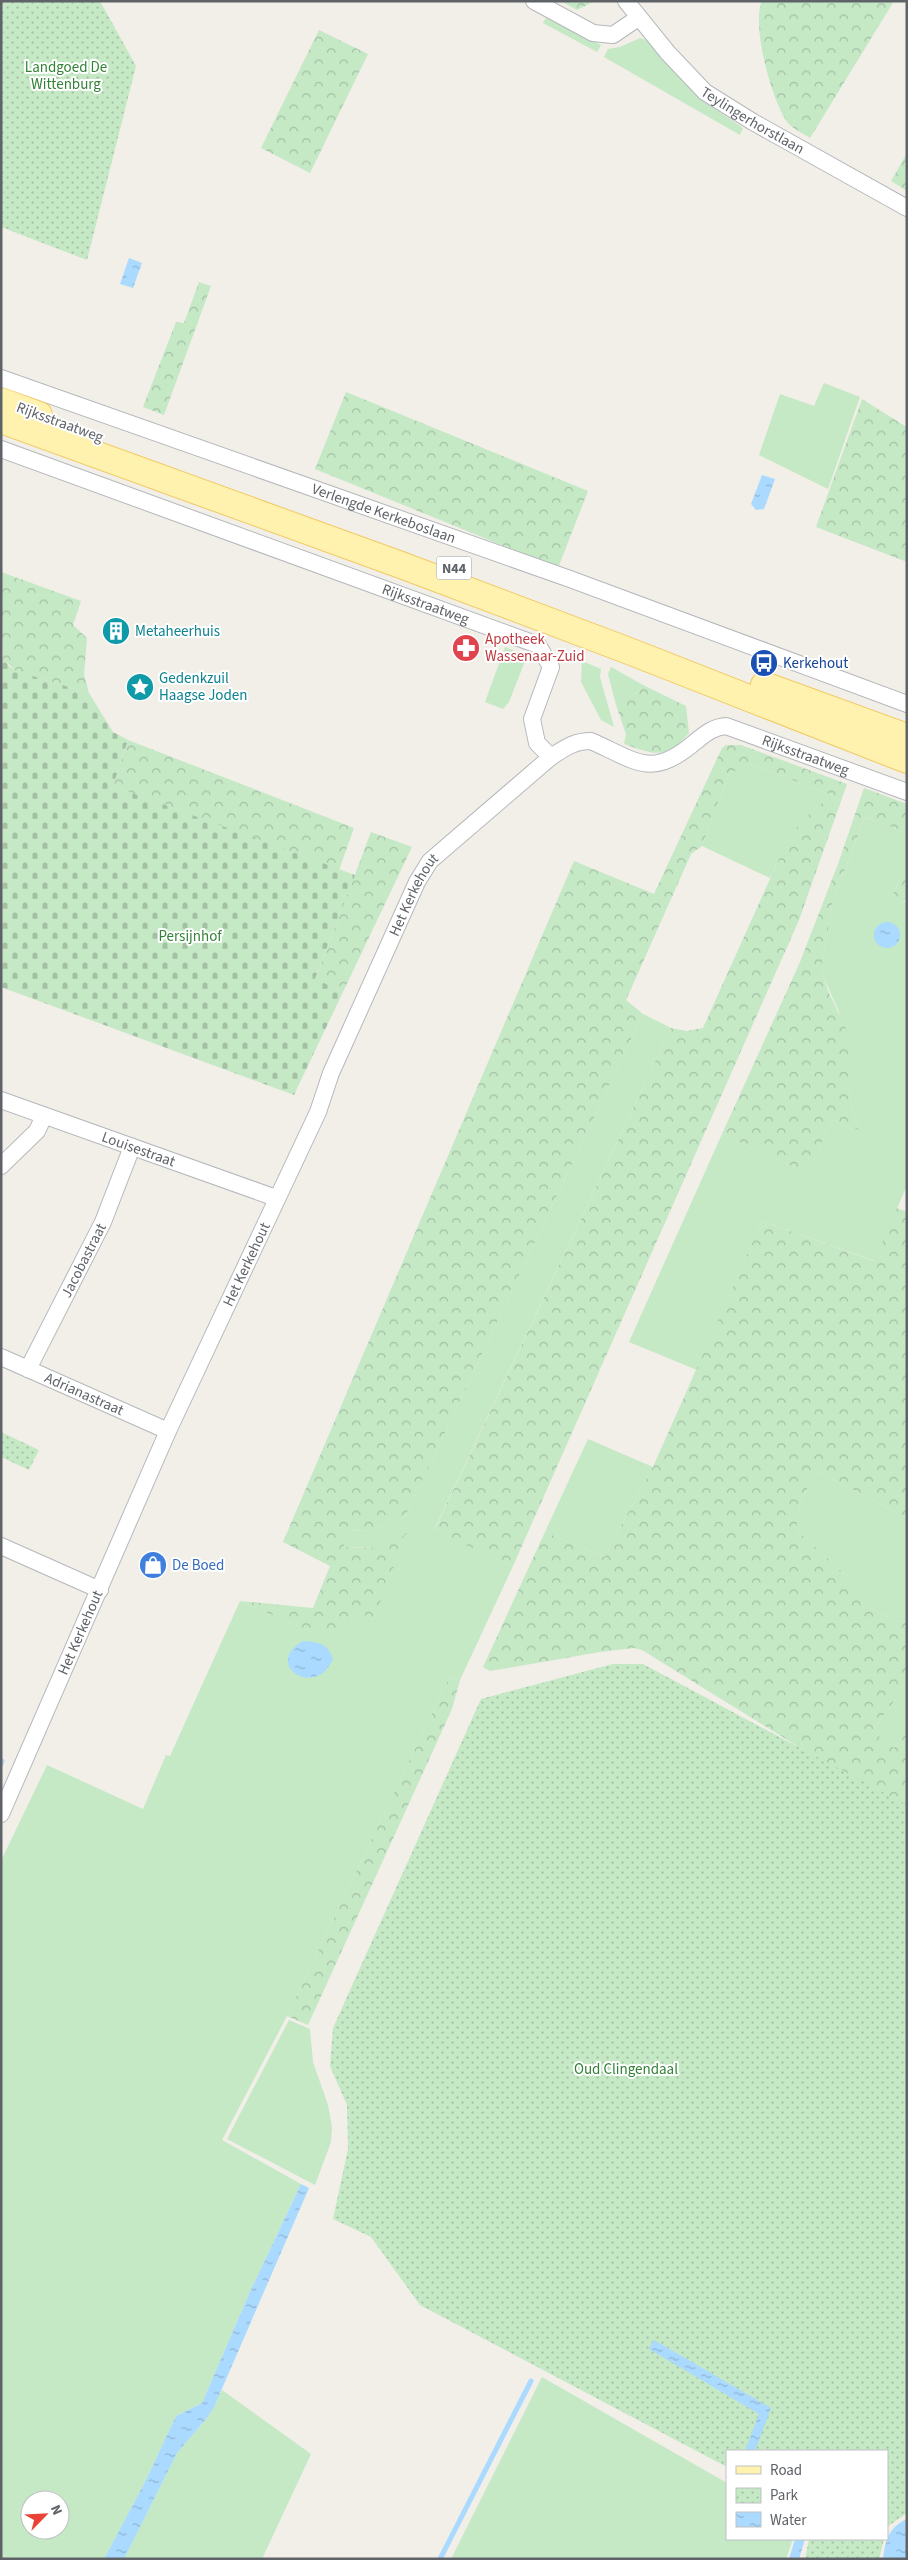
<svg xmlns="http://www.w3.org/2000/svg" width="908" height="2560" font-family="'Source Sans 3',sans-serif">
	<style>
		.green { fill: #c5e8c5; fill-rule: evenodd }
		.forest { fill: url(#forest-crowns) }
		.cemetery { fill: url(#cemetery-stones) }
		.park { fill: url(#park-dots) }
		.water { fill: url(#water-ripples) }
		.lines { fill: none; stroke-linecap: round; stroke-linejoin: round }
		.stream { stroke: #aadaff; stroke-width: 5 }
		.street-casing { stroke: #b5b8bc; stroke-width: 18 }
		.primary-casing { stroke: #f2c960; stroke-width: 28 }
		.street { stroke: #fff; stroke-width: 16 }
		.primary { stroke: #fff2af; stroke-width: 26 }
		.labels { text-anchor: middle; stroke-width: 4; stroke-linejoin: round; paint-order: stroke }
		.shield { fill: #fff; stroke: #8f9295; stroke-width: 1 }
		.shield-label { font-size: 14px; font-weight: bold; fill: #5f6368 }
		.park-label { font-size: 15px; fill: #348238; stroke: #fff }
		.street-label { font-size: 15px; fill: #5f6368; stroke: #fff }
		.culture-label { font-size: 15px; fill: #0d838f; stroke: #fff; text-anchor: start }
		.health-label { font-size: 15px; fill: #be3a42; stroke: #fff; text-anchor: start }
		.transit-label { font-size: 15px; fill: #164399; stroke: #fff; text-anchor: start }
		.shop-label { font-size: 15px; fill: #366cbe; stroke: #fff; text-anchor: start }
	</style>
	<defs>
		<pattern id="forest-crowns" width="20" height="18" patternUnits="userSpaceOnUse" patternTransform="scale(1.25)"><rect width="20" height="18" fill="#c5e8c5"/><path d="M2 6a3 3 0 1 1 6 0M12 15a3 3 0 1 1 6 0" fill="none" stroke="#a3c0a4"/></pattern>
		<pattern id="cemetery-stones" width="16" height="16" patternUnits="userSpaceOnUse" patternTransform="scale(1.25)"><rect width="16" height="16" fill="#c5e8c5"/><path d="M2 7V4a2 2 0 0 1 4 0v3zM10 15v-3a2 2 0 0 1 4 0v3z" fill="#a3c0a4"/></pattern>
		<pattern id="park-dots" width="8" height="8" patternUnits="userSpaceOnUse" patternTransform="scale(1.25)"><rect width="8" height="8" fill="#c5e8c5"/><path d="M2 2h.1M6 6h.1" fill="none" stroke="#a3c0a4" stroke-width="1.8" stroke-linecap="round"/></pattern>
		<pattern id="water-ripples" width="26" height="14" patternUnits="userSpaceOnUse" patternTransform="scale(1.25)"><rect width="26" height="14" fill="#aadaff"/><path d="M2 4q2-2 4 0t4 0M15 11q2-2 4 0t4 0" fill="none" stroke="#8eb4d2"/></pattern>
	</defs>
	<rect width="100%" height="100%" fill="#f1efe8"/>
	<path class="green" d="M547 16 601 45 597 52 543 23Z
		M640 38 646 40 706 103 743 128 740 135 604 57 608 49 620 47Z
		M824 383 860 397 828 489 759 455 780 394 814 406Z
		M505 647 527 656 509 702 503 709 485 702Z
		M582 661 601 669 600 677 614 727 601 720 581 682Z
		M611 667 643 685 638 692 616 705 608 674Z
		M750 764 832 795C797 822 788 839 770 878L702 846 729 774Z
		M865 817 907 833V864L889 903 905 902 907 899V1185L875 1261 762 1221 697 1370 629 1342 722 1134 809 1174 831 1120 859 1130 852 1110 839 1012 823 976 822 965 833 901Z
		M643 1014 671 1028 434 1530 513 1566 460 1680 450 1676 287 2016 222 2140 301 2184 249 2294 202 2403 176 2416 146 2480 104 2559H1V1861L47 1765 143 1809 166 1755 170 1756 240 1601 311 1632 354 1611 374 1619 406 1533 398 1542 377 1548 344 1547V1531L370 1530 405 1517ZM30 2500H60V2530H30Z
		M588 1439 653 1467 604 1557 545 1532Z
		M819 1472 907 1518V1621L900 1622 869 1608 850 1579 798 1531C793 1511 806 1487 819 1472Z
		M907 1684V1732L894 1748 872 1731Z
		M289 2020 310 2029 313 2062 328 2105 332 2127 331 2142 315 2185 227 2139Z
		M542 2377 727 2483V2539H793L786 2559H451Z
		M222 2390 311 2454 262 2559H124L177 2453 207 2418Z"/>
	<path class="forest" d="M561 1H595L577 10Z
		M762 1H894L810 138C804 134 793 129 788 123 772 102 751 25 762 1Z
		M319 30 368 54 310 173 261 148Z
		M907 153V191L891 181Z
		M199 282 211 286 164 415 143 407 176 322 184 323Z
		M346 392 588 491 558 568 315 469Z
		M862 399 905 426 907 425V562L816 527Z
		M1 572 81 601 73 625 87 638 84 674 89 693 16 671 3 659Z
		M643 685 686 706 689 733C666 760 655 755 624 744L626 734 616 705 638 692Z
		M128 740 354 828 339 870 113 786Z
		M726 745H741L847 784 799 920 513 1566 434 1531 671 1028 687 1031 703 1028 787 841C799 822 814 809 832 795L750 764 729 774 702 846 691 854 626 1000 643 1014 405 1517 370 1530 344 1531V1547C368 1548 390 1551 407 1532L374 1619 354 1611 345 1630 311 1632 240 1601 313 1608 330 1566 283 1542 574 861 654 894 722 748Z
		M864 788 907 804V833L865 817 833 901 822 965 823 976 829 993 848 1033 849 1088 852 1110 859 1130 831 1120 809 1174 722 1134 800 962 838 864Z
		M371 832 412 847 343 992 315 980Z
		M907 864V899L898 906 889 903Z
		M897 1208 907 1212V1518L819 1472C806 1487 793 1511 798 1531L850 1579 869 1608 900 1622 907 1621V1684L872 1731 894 1748 907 1732V1814L642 1650 634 1648 600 1652 490 1671 483 1667 545 1532 604 1557 653 1467 762 1221 874 1261Z
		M450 1676 460 1680 452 1709 308 2025 287 2016Z"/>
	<path class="cemetery" d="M1 656 9 666 16 671 89 693 113 732 128 740 113 786 355 875 315 979 343 992 294 1095 1 987Z"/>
	<path class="park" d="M1 1H100L136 66 87 260 1 227Z
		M1 1432 39 1450 29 1470 1 1457Z
		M613 1664H643L907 1805V2513L887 2527V2451H727V2467L420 2305 371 2237 333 2219 348 2149 347 2105 330 2066 333 2028 481 1699Z
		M809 2539H884L879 2559H805Z"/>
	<path class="water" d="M129 258 142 263 133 288 120 284Z
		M762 475 775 479 764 509 756 510 751 504Z
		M874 935a13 13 0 1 1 26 0a13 13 0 1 1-26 0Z
		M303 1641C319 1642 329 1644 333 1660 330 1664 327 1670 323 1673 300 1689 269 1660 303 1641Z
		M301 2184 309 2188 214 2407 207 2418 177 2453 124 2559H104L146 2480 176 2416 202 2403 249 2294Z
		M654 2340 771 2408 755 2451H745L759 2414 649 2349Z
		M907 2519V2559H883C885 2540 889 2527 907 2519Z
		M795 2539H805L799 2559H789Z"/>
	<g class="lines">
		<path class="stream" d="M1 1764 2 1761
			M440 2559 531 2381"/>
		<defs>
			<g id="street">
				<path d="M534 1 593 33 613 35 638 18"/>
				<path id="s1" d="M626 1 668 53 705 92 753 122 907 208"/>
				<path id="s2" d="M1 378 570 579 907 704"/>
				<path id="s3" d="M1 449 538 645 551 667 532 719 537 743 551 757"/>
				<path id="s4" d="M1 1100 276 1198"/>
				<path d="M1 1166 37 1131 44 1116"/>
				<path id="s5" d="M1 1357 168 1431"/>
				<path id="s6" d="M28 1369 103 1222 132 1147"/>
				<path d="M1 1546 100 1590"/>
				<path id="s7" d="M1 1814 168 1431 318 1112 331 1073 417 882 430 861 551 757C565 748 574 741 591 741 638 762 652 779 695 742 705 734 713 727 726 726L907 792"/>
			</g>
			<path id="primary" d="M1 401 39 415
				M1 420 401 565 629 651 907 760
				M764 685 907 737"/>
		</defs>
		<use href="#street" class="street-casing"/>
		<use href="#primary" class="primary-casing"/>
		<use href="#street" class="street"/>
		<use href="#primary" class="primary"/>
	</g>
	<defs>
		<symbol id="building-disc" viewBox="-11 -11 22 22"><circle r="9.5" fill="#0f9aa8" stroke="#fff"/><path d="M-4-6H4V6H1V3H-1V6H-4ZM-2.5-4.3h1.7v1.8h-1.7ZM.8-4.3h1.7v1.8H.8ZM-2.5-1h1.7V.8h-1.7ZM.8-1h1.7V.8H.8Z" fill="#fff"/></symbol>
		<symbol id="pharmacy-disc" viewBox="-11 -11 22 22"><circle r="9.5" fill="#e0444e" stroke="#fff"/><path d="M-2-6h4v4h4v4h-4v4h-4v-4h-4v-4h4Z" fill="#fff"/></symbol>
		<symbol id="bus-disc" viewBox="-11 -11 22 22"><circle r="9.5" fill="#1a4fb4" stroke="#fff"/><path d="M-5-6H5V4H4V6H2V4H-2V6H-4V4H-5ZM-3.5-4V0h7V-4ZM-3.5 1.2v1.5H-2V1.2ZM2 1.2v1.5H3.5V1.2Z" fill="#fff"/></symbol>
		<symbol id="sight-disc" viewBox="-11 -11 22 22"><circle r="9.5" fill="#0f9aa8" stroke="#fff"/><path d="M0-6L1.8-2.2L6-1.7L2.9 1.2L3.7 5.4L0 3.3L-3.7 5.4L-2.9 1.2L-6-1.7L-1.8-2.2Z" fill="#fff"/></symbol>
		<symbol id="shop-disc" viewBox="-11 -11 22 22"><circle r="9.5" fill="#3f7fe0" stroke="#fff"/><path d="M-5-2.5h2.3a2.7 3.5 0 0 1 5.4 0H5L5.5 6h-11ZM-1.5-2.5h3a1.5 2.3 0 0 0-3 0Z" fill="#fff"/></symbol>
	</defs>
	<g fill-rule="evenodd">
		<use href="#building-disc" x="100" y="615" width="32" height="32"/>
		<use href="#pharmacy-disc" x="450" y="632" width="32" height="32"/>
		<use href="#bus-disc" x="748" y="647" width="32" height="32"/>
		<use href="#sight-disc" x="124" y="671" width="32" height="32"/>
		<use href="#shop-disc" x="137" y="1549" width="32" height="32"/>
	</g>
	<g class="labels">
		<rect class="shield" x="436.5" y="556.5" width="35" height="23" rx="4"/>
		<g class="shield-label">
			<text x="454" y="573">N44</text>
		</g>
		<g class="park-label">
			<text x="66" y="72">Landgoed De<tspan x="66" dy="17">Wittenburg</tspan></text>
			<text x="190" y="941">Persijnhof</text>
			<text x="626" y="2074">Oud Clingendaal</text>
		</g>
		<g class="street-label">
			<text dy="5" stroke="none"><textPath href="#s1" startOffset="176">Teylingerhorstlaan</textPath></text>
			<text transform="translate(60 422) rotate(20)" y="5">Rijksstraatweg</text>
			<text dy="5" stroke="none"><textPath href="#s2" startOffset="406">Verlengde Kerkeboslaan</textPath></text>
			<text dy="5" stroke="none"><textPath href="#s3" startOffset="452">Rijksstraatweg</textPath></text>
			<text dy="5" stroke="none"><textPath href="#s7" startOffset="1484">Rijksstraatweg</textPath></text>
			<text dy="5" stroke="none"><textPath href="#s7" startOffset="1008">Het Kerkehout</textPath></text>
			<text dy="5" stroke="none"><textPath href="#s4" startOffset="146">Louisestraat</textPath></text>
			<text dy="5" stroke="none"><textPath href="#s6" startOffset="122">Jacobastraat</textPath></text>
			<text dy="5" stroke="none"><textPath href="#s7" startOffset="602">Het Kerkehout</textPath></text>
			<text dy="5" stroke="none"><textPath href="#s5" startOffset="91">Adrianastraat</textPath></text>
			<text dy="5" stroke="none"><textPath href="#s7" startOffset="198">Het Kerkehout</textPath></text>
		</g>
		<g class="culture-label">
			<text x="135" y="636">Metaheerhuis</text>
			<text x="159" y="683">Gedenkzuil<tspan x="159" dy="17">Haagse Joden</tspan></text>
		</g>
		<g class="health-label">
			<text x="485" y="644">Apotheek<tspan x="485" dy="17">Wassenaar-Zuid</tspan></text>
		</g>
		<g class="transit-label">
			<text x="783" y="668">Kerkehout</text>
		</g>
		<g class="shop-label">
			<text x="172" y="1570">De Boed</text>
		</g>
	</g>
	<rect width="908" height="2560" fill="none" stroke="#5f6368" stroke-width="5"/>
	<rect x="726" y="2450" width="162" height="90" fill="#ffffff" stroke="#bfc1c3"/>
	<rect x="736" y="2466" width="25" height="8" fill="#fff2af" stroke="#bfc1c3"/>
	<text x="770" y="2475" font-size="15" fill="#5f6368">Road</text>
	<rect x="736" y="2488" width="25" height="15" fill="url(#park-dots)" stroke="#bfc1c3"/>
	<text x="770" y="2500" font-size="15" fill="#5f6368">Park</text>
	<rect x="736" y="2512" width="25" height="15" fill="url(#water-ripples)" stroke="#bfc1c3"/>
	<text x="770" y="2525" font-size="15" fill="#5f6368">Water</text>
	<g transform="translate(45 2515) rotate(66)"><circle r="24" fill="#ffffff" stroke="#bfc1c3"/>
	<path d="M0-4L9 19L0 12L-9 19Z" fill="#ea4335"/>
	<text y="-8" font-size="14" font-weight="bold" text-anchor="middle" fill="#5f6368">N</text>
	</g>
</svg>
